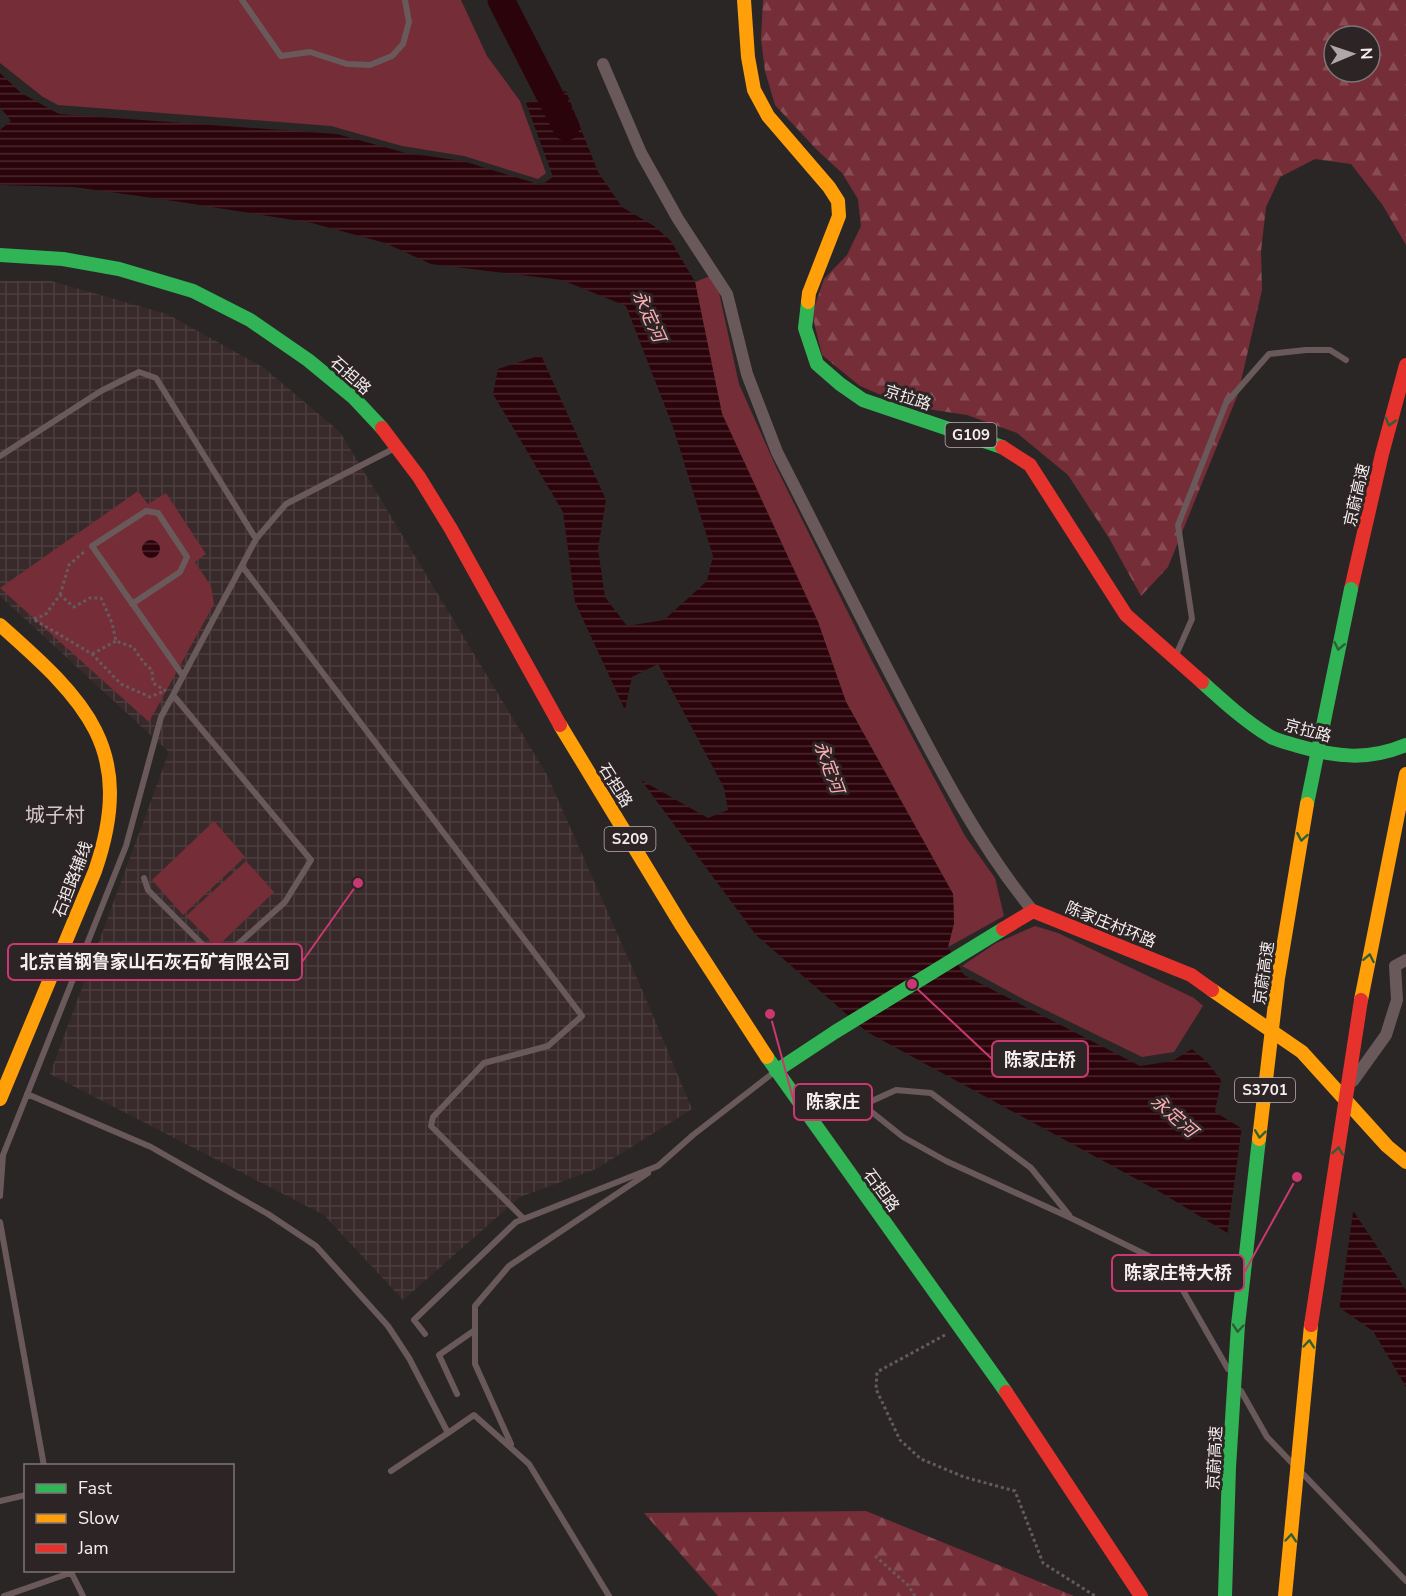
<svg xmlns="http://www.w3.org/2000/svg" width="1406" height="1596" font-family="'Nunito Sans','Noto Sans SC',sans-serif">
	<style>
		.industrial { fill: url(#industrial-grid) }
		.green { fill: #752d37 }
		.forest { fill: url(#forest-firs); fill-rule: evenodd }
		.water { fill: url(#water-rules) }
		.pier { fill: #2b2626 }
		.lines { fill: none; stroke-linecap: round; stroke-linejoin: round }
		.river { stroke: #2b030b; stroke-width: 27 }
		.path { stroke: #665b5c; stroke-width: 3; stroke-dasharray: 3 3; stroke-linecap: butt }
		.lane { stroke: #6a595a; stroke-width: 6 }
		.street { stroke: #6a595a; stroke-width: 12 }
		.fast { stroke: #30b455; stroke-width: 14 }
		.slow { stroke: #ff9f0a; stroke-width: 14 }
		.jam { stroke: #e5322d; stroke-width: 14 }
		.fast-bridge { stroke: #30b455; stroke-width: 14 }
		.slow-bridge { stroke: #ff9f0a; stroke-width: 14 }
		.jam-bridge { stroke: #e5322d; stroke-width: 14 }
		.oneway { stroke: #2e5e38 }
		.labels { text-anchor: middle; stroke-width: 6; stroke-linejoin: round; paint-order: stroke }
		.shield { fill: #2d2425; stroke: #b8b1b2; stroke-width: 1.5 }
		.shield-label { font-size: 15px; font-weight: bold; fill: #f4eeee }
		.street-label { font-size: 16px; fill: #f4eeee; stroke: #2d2425 }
		.water-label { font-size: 18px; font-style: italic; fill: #fbadb2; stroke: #2d2425 }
		.quarter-label { font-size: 20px; fill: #d4c9c9; stroke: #2d2425 }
		.leader { fill: none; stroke: #ca3871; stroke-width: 2 }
		.callout-dot { fill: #ca3871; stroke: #2d2425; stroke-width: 2 }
		.callout { fill: #2d2425; stroke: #ca3871; stroke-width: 2 }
		.callout-label { font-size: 18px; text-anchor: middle; font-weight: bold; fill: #f4eeee }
	</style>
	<defs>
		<pattern id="industrial-grid" width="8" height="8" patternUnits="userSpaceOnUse" patternTransform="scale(1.5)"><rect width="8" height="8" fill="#38292a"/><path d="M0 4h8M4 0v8" fill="none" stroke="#4c3e3f"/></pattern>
		<pattern id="forest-firs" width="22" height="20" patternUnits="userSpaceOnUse" patternTransform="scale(1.5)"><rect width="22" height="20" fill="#752d37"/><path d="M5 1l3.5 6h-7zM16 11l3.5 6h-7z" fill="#894c54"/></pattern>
		<pattern id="water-rules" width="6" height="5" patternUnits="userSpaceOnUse" patternTransform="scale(1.5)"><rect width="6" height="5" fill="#2b030b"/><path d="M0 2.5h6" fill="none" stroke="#4a282f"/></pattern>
	</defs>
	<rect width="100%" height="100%" fill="#2b2626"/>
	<path class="industrial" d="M0 281H51L167 314 264 368 340 432 547 775 643 992 692 1109 596 1169 520 1197 403 1300 324 1215 50 1074 169 752 0 596Z"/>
	<path class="green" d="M0 0H461L487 56 520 101 546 173 538 179 464 156 402 146 331 126 58 105 43 97 0 63Z
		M715 274 739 384 776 467 872 661 965 836 995 878 1004 916 948 947 954 923 953 894 846 702 818 622 722 414 696 288 695 282Z
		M138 491 148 504 166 493 206 554 195 562 211 586 214 604 149 722 0 588Z
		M214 821 245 857 183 915 152 880Z
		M246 861 274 892 217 947 186 916Z
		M1035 926 1058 933 1194 998 1203 1006 1174 1052 1142 1057 1025 1000 962 966 996 943Z"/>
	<path class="forest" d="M763 0H1406V245L1382 204 1351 164 1315 159 1280 177 1266 207 1261 251 1262 290 1238 394 1168 567 1141 596 1109 538 1068 475 1017 433 967 415 907 406 860 386 822 355 812 314 824 279 847 255 861 226 858 199 842 173 817 150 775 105 765 71 761 39ZM1334 36H1370V72H1334Z
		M866 1511 1074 1596H718L644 1513Z"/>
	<path class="water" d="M0 73 21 93 59 114 337 134 406 153 463 161 541 185 553 177 526 103 566 91 598 172 622 207 654 226 671 241 695 282 722 414 818 622 846 702 953 894 954 923 948 947 964 975 1140 1066 1172 1061 1192 1049 1207 1062 1221 1080 1215 1112 1338 1188 1406 1290V1387L1373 1331 1267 1257 1160 1192 867 1032 756 935 641 780 708 818 728 810 724 788 658 664 632 677 625 710 575 602 563 512 493 394 498 369 541 355 606 500 598 549 605 597 627 626 664 620 707 581 713 556 673 427 626 306 562 280 431 264 385 243 312 223 174 201 74 187 0 185V130L11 121 0 107Z
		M142 549a9 9 0 1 1 18 0a9 9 0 1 1-18 0Z"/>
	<path class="pier" d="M1242 1125 1340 1185 1354 1206 1339 1311 1266 1259 1227 1236Z"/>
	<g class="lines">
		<path class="river" d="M501 0 566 127"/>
		<path class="path" d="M60 595 69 565 85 551
			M92 654 116 641
			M162 692 150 697 121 684 92 654 33 619 45 615 60 595 74 607 90 598H101L112 623 116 641 133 647 144 663 152 670 153 683 166 691
			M945 1335 877 1372 876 1389 900 1440 921 1459 964 1477 1015 1491 1043 1563 1095 1596
			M875 1556 908 1585 915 1596"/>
		<path class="lane" d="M242 0 281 56 310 52 347 64 370 65 392 56 403 44 409 22 405 0
			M0 456 101 391 139 372 156 378 256 539
			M242 566 582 1016 548 1046 484 1063 433 1117 431 1126 524 1219
			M132 604 180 572 187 557 158 513 146 511 92 546 183 676
			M1176 655 1192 619 1178 525 1226 403 1269 354 1306 350H1330L1346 360
			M144 878 148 890 219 961 285 902 311 860 173 695
			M27 1094 151 1147 268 1214 316 1246 388 1326 409 1358 448 1433 474 1415 529 1464 609 1596
			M863 1105 896 1090 931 1093 1031 1168 1069 1215
			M813 1116 834 1107 863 1105 903 1137 946 1161 1071 1218 1169 1266 1228 1369
			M0 1196 3 1155 126 846 161 717 173 695 256 539 286 504 395 448
			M0 1222 44 1466
			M425 1334 414 1320 516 1222 658 1166 693 1135 773 1073
			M1241 1391 1267 1437 1292 1463
			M457 1394 439 1355 475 1330
			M511 1444 475 1364V1306L509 1266 648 1173
			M391 1471 448 1433
			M1303 1474 1406 1581
			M0 1501 26 1495
			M70 1570 83 1596
			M4 1596 70 1573"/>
		<path class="street" d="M603 64 641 153 678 219 727 294 747 374 777 452C818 532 858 613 900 693 939 768 979 845 1033 911
			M1353 1081 1386 1035 1397 1000 1395 966 1406 960"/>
		<path class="fast" d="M0 255 63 259 119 269 193 291 250 320 308 360 353 397 382 428
			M808 302 805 328 817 364 840 384 863 400 1002 447
			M1202 682C1224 702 1246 722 1271 737 1279 741 1289 743 1298 746 1336 757 1368 761 1406 745
			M767 1057 1006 1392
			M776 1071 835 1032 1003 929"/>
		<path class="slow" d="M744 0 748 57 754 90 768 116 829 187 838 201 839 216 809 293 808 302
			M0 625C86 701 137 749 95 871L0 1099
			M560 725 682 926 767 1057
			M1212 990 1302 1052 1387 1146 1406 1162"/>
		<path class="jam" d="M382 428 419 477 451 529 560 725
			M1002 447 1030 465 1126 615 1202 682
			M1351 589 1382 454 1406 365
			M1003 929 1033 911 1191 975 1212 990
			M1006 1392 1141 1596"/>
		<path class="fast-bridge" d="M1307 804 1351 589
			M1225 1596 1229 1467 1238 1325 1259 1139"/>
		<path class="slow-bridge" d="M1361 1000 1406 774
			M1259 1139 1278 978 1307 804
			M1285 1596 1311 1325"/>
		<path class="jam-bridge" d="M1311 1325 1361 1000"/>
	</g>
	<defs><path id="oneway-chevron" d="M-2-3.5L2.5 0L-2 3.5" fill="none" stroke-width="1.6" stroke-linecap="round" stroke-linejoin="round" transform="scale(1.5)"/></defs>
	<g class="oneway">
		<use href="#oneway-chevron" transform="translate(1390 422) rotate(105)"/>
		<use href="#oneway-chevron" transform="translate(1339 646) rotate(102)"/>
		<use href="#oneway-chevron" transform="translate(1302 837) rotate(100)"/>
		<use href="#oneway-chevron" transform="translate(1369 958) rotate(-79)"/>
		<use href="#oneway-chevron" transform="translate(1260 1134) rotate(97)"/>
		<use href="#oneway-chevron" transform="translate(1338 1151) rotate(-81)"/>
		<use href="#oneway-chevron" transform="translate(1238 1328) rotate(95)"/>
		<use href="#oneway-chevron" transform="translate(1309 1344) rotate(-85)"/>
		<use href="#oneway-chevron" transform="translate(1291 1538) rotate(-85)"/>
	</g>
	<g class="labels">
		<g class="shield">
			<rect x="945.5" y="423" width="51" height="24" rx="4.5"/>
			<rect x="604.5" y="827" width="51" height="24" rx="4.5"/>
			<rect x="1235" y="1078" width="60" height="24" rx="4.5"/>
		</g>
		<g class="shield-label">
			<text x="971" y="440">G109</text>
			<text x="630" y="844">S209</text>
			<text x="1265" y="1095">S3701</text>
		</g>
		<g class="street-label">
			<text transform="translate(351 375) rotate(42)" y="6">石担路</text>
			<text transform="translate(908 397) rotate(18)" y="6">京拉路</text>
			<text transform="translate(1356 495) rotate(-77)" y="6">京蔚高速</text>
			<text transform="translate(1308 730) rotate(15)" y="6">京拉路</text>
			<text transform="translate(616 785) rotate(58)" y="6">石担路</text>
			<text transform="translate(72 879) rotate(-69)" y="6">石担路辅线</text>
			<text transform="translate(1111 924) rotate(22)" y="6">陈家庄村环路</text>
			<text transform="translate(1263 973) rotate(-82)" y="6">京蔚高速</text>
			<text transform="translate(882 1190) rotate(54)" y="6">石担路</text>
			<text transform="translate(1214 1458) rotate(-87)" y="6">京蔚高速</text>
		</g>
		<g class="water-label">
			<text transform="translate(649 316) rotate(66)" y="6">永定河</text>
			<text transform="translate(829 767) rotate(70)" y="6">永定河</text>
			<text transform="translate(1174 1116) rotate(41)" y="6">永定河</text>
		</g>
		<g class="quarter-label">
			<text x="55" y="822">城子村</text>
		</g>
	</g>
	<path class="leader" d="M358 883L302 962M912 984L992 1059M770 1014L794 1102M1297 1177L1244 1273"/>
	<g class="callout-dot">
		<circle cx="358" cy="883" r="6"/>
		<circle cx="912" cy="984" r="6"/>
		<circle cx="770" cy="1014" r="6"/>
		<circle cx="1297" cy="1177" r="6"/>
	</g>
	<g class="callout">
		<rect x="8" y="944" width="294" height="36" rx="6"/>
		<rect x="992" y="1041" width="96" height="36" rx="6"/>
		<rect x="794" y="1084" width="78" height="36" rx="6"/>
		<rect x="1112" y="1255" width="132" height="36" rx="6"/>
	</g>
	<g class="callout-label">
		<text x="155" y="968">北京首钢鲁家山石灰石矿有限公司</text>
		<text x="1040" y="1066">陈家庄桥</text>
		<text x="833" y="1108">陈家庄</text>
		<text x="1178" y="1279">陈家庄特大桥</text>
	</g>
	<rect x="24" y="1464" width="210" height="108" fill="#2d2425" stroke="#7d7575" stroke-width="1.5"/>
	<rect x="36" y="1484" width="30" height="9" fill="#30b455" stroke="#7d7575" stroke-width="1.5"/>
	<text x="78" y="1494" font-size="18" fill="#f4eeee">Fast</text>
	<rect x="36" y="1514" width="30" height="9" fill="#ff9f0a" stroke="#7d7575" stroke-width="1.5"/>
	<text x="78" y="1524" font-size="18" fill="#f4eeee">Slow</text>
	<rect x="36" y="1544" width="30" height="9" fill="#e5322d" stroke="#7d7575" stroke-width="1.5"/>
	<text x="78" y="1554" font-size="18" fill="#f4eeee">Jam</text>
	<g transform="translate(1352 54) rotate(88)"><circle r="28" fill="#2d2425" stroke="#7d7575" stroke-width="1.5"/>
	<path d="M0-4.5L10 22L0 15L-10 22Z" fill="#aea8a8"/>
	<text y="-9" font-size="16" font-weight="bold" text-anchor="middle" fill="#f4eeee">N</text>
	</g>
</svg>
